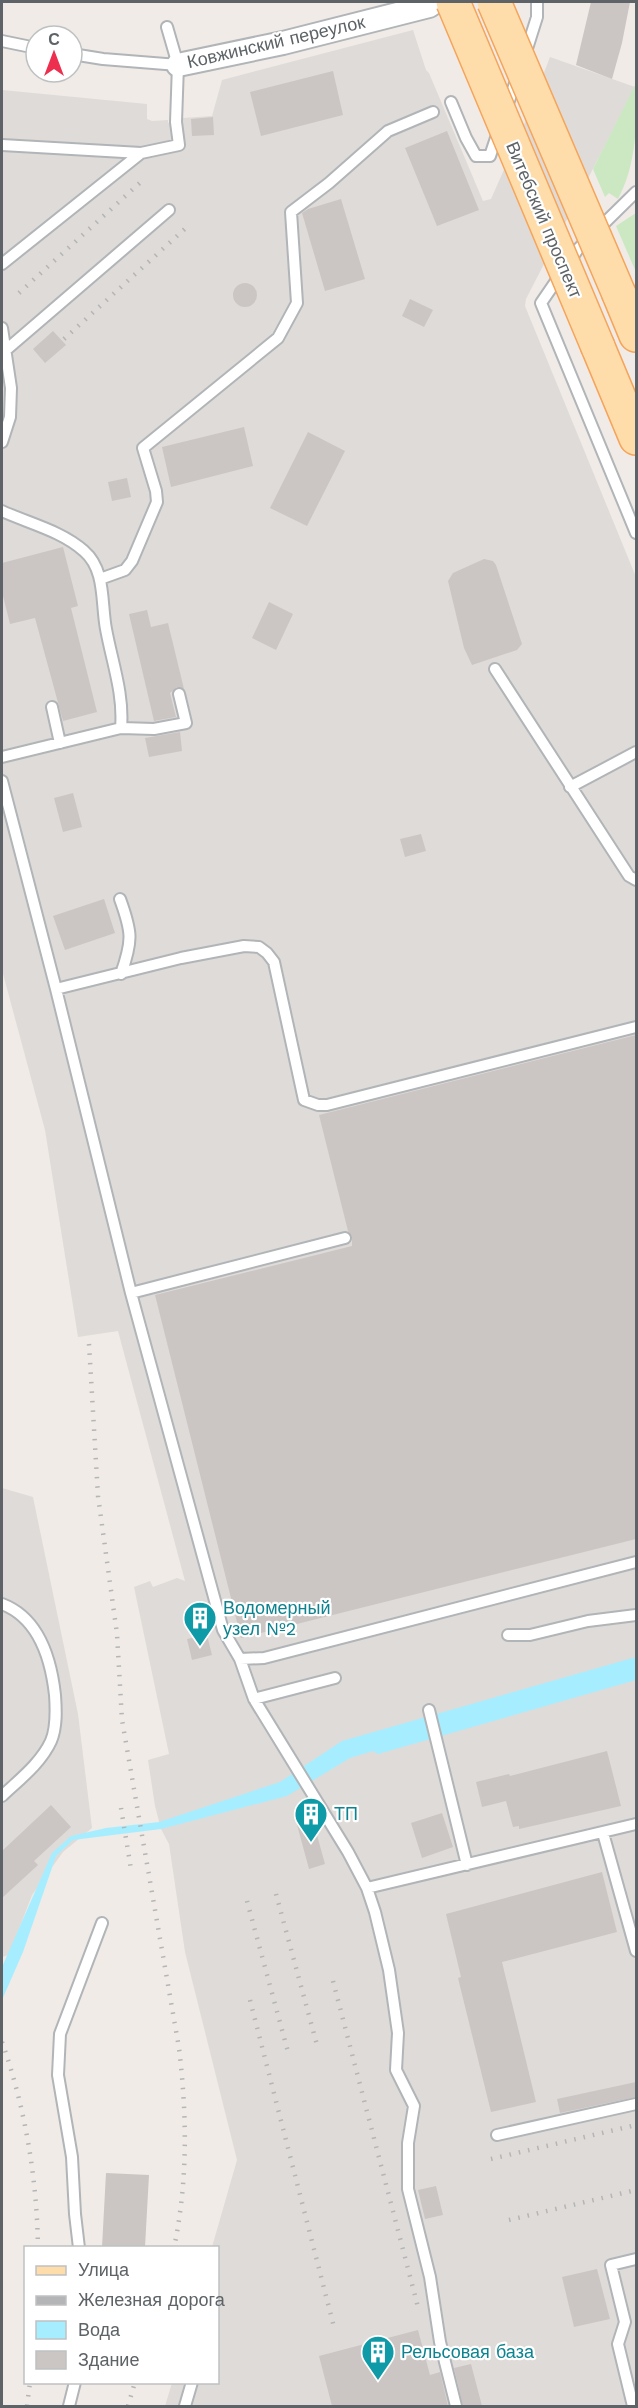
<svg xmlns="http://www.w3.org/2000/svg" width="638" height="2408" font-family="'Work Sans',sans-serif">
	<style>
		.industrial { fill: #dfdbd8 }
		.green { fill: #cbe8c2 }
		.water { fill: #a6eeff }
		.building { fill: #cbc6c3 }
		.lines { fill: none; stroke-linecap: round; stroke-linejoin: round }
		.lane-casing { stroke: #b1b5b8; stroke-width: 14 }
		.street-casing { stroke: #b1b5b8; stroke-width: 26 }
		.primary-casing { stroke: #f5a45a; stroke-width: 36 }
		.lane { stroke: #fff; stroke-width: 10 }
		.street { stroke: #fff; stroke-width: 22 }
		.primary { stroke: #ffddab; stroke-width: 33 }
		.rail { stroke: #b4b5b6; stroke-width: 4.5; stroke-dasharray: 1.5 8; stroke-linecap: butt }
		.primary-bridge-casing { stroke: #f5a45a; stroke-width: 36; stroke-linecap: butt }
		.primary-bridge { stroke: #ffddab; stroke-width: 33 }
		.labels { text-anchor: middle; stroke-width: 4.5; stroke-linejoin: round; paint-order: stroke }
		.street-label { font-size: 18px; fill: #5d6366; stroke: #fff }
		.culture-label { font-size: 18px; fill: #0d838f; stroke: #fff; text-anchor: start }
	</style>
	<rect width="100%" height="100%" fill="#f0ebe6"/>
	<path class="industrial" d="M413 30 426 70 429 73 483 201 491 199 526 120 550 57 635 87 526 299 525 306 636 577V2406H165L172 2383 218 2382V2248L212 2247 237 2160 185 1952 169 1844 161 1829 155 1806 148 1760 169 1754 134 1587 150 1581 153 1587 177 1578 185 1581 118 1331 78 1337 45 1130 2 970V90L147 104V119L152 121 168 120V123L183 122V118L212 116 222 80Z
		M2 1488 33 1497 78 1714 92 1828 63 1852 32 1895 9 1955 2 1957Z"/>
	<path class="green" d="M636 83C637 122 637 164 618 199L609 193 605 197 593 169Z
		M636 213V272L616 226Z"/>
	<path class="water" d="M636 1657V1680L378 1754 373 1751 350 1758 287 1796 161 1829 73 1840 56 1856 23 1952 2 2000V1967L52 1853 71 1836 106 1828 159 1822 280 1782 342 1741Z"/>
	<path class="building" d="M591 2H630L622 43 612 79 576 65Z
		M333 71 343 115 261 136 250 92Z
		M213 117 214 135 192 136 191 119Z
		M447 131 479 210 437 226 405 148Z
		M341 199 365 279 325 291 302 213 308 209Z
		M233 295a12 12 0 1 1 24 0a12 12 0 1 1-24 0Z
		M410 299 433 310 424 327 402 316Z
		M53 331 66 345 45 363 33 349Z
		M244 427 253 466 171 487 162 447Z
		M308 432 345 451 307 526 270 508Z
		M127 478 131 497 112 501 108 482Z
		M63 547 78 606 71 608 97 712 63 721 35 618 10 624 2 592V563Z
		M484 559 493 561 496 565 522 644 517 650 472 665 464 648 448 581 453 573Z
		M269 602 293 614 276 650 252 638Z
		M147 610 151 627 168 623 184 689 177 687 170 693 176 717 154 721 129 614Z
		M180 732 182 751 149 757 145 738Z
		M73 793 82 827 63 832 54 798Z
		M421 834 426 851 405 857 400 839Z
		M104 899 115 933 65 950 53 916Z
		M636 1035V1539L241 1638 155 1295 352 1246V1237L348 1231 319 1115Z
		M207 1635 212 1655 192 1660 187 1639Z
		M607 1751 621 1806 519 1829V1826L513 1827 506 1801 482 1807 476 1782 509 1774 510 1776Z
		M51 1805 71 1827 34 1861 38 1865 2 1898V1851Z
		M442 1813 453 1847 422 1858 411 1823Z
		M312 1817 325 1864 309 1869 296 1821Z
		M602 1872 617 1932 502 1962 536 2102 491 2112 458 1978 461 1977 446 1914Z
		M636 2082V2097L560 2113 557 2099Z
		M106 2173 149 2175 145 2247H102Z
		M436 2186 443 2215 425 2219 418 2190Z
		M597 2269 610 2319 574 2327 562 2277Z
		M418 2330 430 2375 440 2372 448 2406H332L319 2356Z
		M471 2364 482 2406H463L454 2368Z"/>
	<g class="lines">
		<defs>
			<path id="lane" d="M2 41 36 48
				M72 54 103 59 178 65
				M525 55 537 17V2
				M451 102 466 138 476 156H490L498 132
				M506 109 518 75
				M2 145 141 153
				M636 192 578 249 541 303 636 533
				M2 264 141 153 179 145 176 122 178 65 167 27
				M2 328 11 388 10 417 2 442
				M6 350 169 210
				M2 511C28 523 62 531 84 551 106 570 101 603 106 629 112 662 124 694 121 728L2 757
				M100 579 125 570 132 561 157 502 156 491 143 448 278 338 297 303 291 212 329 183 388 131 433 112
				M495 669 629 876 636 880
				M52 707 60 743
				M121 728 154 729 186 723 179 694
				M2 781 56 989 131 1293 223 1630 240 1659 264 1658 636 1562
				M570 787 636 752
				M120 899C132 932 133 940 121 974
				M56 989 181 958 244 946 259 947 267 953 274 962 304 1100 318 1105H327L636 1027
				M131 1293 345 1238
				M2 1604C39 1618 51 1659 55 1695 56 1709 57 1727 51 1741 41 1763 19 1780 2 1796
				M508 1635H530L588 1621 636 1615
				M240 1659 254 1699 348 1852 367 1888 375 1912 389 1970 398 2033 396 2070 414 2106 408 2143V2189L430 2277 440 2342 456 2406
				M254 1699 335 1678
				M429 1710 467 1865
				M603 1833 636 1951
				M367 1888 636 1824
				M497 2135 636 2104
				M79 2248 75 2214 72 2157 58 2075 60 2034 102 1923
				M69 2406 75 2382
				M185 2406 192 2382
				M633 2406 618 2344 625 2322 611 2265 636 2259"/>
			<path id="street" d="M178 65 283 43 429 6 435 2"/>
			<path id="primary" d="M619 294 636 335
				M598 347 636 438"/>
		</defs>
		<use href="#lane" class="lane-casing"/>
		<use href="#street" class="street-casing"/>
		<use href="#primary" class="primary-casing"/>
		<use href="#lane" class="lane"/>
		<use href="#street" class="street"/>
		<use href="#primary" class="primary"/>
		<path class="rail" d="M19 293 143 180
			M64 339 188 226
			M89 1344 98 1496 117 1634 122 1720 179 2048C187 2116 188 2180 174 2248
			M121 1808 131 1869
			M276 1894 317 2045
			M247 1901 288 2052
			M333 1981 419 2311
			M250 2000 335 2331
			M2 2042C25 2107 37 2178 38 2248
			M491 2159 636 2125
			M509 2220 636 2190
			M27 2406 30 2382
			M128 2406 135 2382"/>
		<defs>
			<path id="primary-bridge" d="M453 2 598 347
				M494 2 619 294"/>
		</defs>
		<use href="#primary-bridge" class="primary-bridge-casing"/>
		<use href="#primary-bridge" class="primary-bridge"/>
	</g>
	<defs>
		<symbol id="building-pin" viewBox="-11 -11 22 30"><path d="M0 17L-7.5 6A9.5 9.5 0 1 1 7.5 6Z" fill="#0f9aa8" stroke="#fff"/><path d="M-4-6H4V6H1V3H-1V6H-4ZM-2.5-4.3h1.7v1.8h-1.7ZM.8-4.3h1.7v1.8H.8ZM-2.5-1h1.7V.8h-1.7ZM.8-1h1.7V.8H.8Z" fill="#fff"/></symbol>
	</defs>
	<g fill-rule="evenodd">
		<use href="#building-pin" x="181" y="1599" width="38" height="52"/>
		<use href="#building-pin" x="292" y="1795" width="38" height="52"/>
		<use href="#building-pin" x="359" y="2333" width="38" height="52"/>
	</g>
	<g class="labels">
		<g class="street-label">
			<text transform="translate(276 42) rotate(-13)" y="6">Ковжинский переулок</text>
			<text transform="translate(544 220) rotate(67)" y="6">Витебский проспект</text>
		</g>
		<g class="culture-label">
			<text x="223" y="1614">Водомерный<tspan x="223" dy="21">узел №2</tspan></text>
			<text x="334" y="1820">ТП</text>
			<text x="401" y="2358">Рельсовая база</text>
		</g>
	</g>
	<rect width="638" height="2408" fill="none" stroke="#5d6366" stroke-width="6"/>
	<rect x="24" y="2246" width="195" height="138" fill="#ffffff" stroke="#bec1c2" stroke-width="1.5"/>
	<rect x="36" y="2266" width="30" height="9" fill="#ffddab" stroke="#bec1c2" stroke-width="1.5"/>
	<text x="78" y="2276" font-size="18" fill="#5d6366">Улица</text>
	<rect x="36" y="2296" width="30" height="9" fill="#b4b5b6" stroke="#bec1c2" stroke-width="1.5"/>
	<text x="78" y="2306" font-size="18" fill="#5d6366">Железная дорога</text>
	<rect x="36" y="2321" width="30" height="18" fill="#a6eeff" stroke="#bec1c2" stroke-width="1.5"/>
	<text x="78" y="2336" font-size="18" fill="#5d6366">Вода</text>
	<rect x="36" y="2351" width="30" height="18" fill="#cbc6c3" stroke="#bec1c2" stroke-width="1.5"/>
	<text x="78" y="2366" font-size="18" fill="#5d6366">Здание</text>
	<g transform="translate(54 54)"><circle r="28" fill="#ffffff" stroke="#bec1c2" stroke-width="1.5"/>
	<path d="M0-4.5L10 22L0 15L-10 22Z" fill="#ed2e4e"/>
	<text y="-9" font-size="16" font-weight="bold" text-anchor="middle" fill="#5d6366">С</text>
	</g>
</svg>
